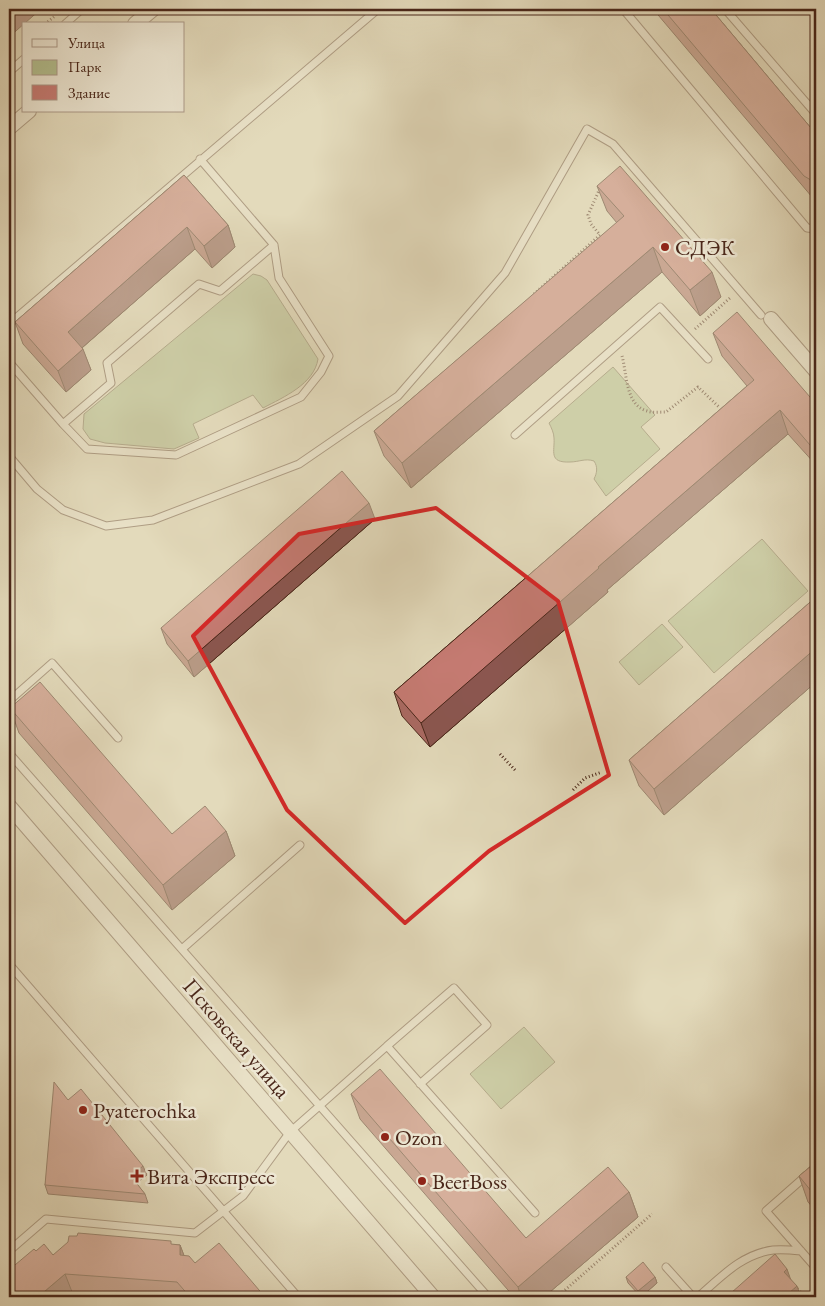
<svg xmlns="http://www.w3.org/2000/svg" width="825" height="1306" font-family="'EB Garamond',serif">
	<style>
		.green { fill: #b4c090; stroke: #7f7455 }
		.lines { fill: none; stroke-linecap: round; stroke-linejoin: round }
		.lane-casing { stroke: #705442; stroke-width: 9 }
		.street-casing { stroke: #705442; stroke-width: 16 }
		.path { stroke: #4a271a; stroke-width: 3; stroke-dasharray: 1 2.5; stroke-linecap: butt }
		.lane { stroke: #ede7d3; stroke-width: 7 }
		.street { stroke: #ede7d3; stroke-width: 14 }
		.wall { fill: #aa6a63; stroke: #4a271a }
		.shaded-wall { fill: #8b5650; stroke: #4a271a }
		.building { fill: #c67b73; stroke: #4a271a }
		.marked { fill: none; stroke: #d62828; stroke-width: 4; stroke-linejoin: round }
		.poi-dot { fill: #8f2418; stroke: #ede7d3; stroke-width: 2 }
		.labels { text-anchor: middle; stroke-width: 5; stroke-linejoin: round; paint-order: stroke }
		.poi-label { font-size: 22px; fill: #4a271a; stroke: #ede7d3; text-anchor: start }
		.street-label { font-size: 22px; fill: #4a271a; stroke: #ede7d3 }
	</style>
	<rect width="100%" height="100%" fill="#e3dabb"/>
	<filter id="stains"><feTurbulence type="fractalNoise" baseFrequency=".004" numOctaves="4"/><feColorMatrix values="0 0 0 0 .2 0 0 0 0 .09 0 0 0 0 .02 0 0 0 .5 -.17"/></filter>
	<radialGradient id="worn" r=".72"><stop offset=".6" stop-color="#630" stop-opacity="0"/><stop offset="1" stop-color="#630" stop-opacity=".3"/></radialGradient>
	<path class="green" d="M253 274 261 276 267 280 318 359C314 384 284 397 263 408L253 395 193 424 199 438 174 449 105 443 90 439 83 429 84 414Z
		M613 367 655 415 641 427 660 449 606 496 594 479C597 473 598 467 594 461 585 458 579 462 570 462 548 463 555 451 554 438 554 433 551 427 549 423Z
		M762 539 808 591 714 673 668 621Z
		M662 624 683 647 639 685 619 662Z
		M524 1027 555 1062 501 1109 470 1074Z"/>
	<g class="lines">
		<defs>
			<path id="lane" d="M623 9 807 228 816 229
				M725 9 816 114
				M65 24 82 9
				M9 72 24 59
				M9 324 378 9
				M9 362 63 424 111 383 107 363 199 284 220 291 274 245 200 159
				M63 424 87 449 176 455 301 397 321 372 329 356 279 278 274 245
				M515 435 660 307 708 359
				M9 456 37 489 63 510 106 526 153 520 299 464 398 396 505 273 587 129 613 144 761 315
				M9 701 52 663 118 738
				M9 753 488 1297
				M182 949 300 845
				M9 964 298 1297
				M387 1046 454 988 487 1025 420 1084
				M816 1167 766 1211 816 1268
				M9 1251 46 1219 195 1233 243 1196 290 1132 387 1046 535 1213
				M666 1267 693 1297
				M698 1297C721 1277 742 1254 773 1250 782 1249 792 1250 801 1251"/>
			<path id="street" d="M135 24 153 9
				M9 128 29 111
				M771 319 816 371
				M9 806 433 1297"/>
		</defs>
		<use href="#lane" class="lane-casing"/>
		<use href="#street" class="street-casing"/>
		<path class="path" d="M45 24 55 16
			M534 294 600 235 591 224 588 215 601 186
			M695 329 730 298 729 296
			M622 356C627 373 625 405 647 411 652 413 660 412 666 412L698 387 720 408
			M500 754 515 770
			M573 790 585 778 602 772
			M795 1286 805 1297
			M557 1297 652 1214"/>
		<use href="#lane" class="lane"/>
		<use href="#street" class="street"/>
	</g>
	<path class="wall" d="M653 9H711L816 134V200L812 197Z
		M184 175 228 225 235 247 212 268 195 249 82 348 91 370 66 392 23 344 15 322Z
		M597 186 721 297 700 316 662 272 411 488 384 456 374 431 617 223 607 211Z
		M713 333 816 404V465L788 434 607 590 608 592 430 747 402 716 394 692 747 386 722 356Z
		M375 519 194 677 167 644 161 628Z
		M816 597V682L664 815 639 786 629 760Z
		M10 708 172 834 226 831 235 856 172 910 19 733Z
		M351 1094 526 1238 629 1192 638 1217 544 1297H514L360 1119Z
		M68 1100 147 1175 136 1183 145 1194 148 1203 48 1194 45 1185Z
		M816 1162V1211L808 1202 799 1176Z
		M173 1245H180L184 1256 195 1263 265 1297H9L36 1251 53 1255Z
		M626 1277H655L657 1283 641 1297 628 1283Z"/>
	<path class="shaded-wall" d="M9 9H41L9 37Z
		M228 225 235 247 212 268 204 246Z
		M187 227 195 249 76 353 68 332Z
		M653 247 662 272 411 488 402 463Z
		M712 272 721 297 700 316 690 290Z
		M83 349 91 370 66 392 58 371Z
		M780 410 788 434 607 590 608 592 430 747 421 723 598 567Z
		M369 503 375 519 194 677 188 661Z
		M816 648V682L664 815 654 789Z
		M226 831 235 856 172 910 163 885Z
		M143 1166 147 1175 134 1185 131 1176Z
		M629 1192 638 1217 544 1297H521L518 1287Z
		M180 1245 190 1271 180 1255Z
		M787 1269 794 1289 797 1286 801 1297H791L784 1272Z
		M65 1274 74 1297H38Z
		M655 1277 657 1283 641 1297 638 1291Z"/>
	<path class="building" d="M663 9H711L816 134V183L804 176Z
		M620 166 712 272 690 290 653 247 402 463 374 431 624 216 597 186Z
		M184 175 228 225 204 246 187 227 68 332 83 349 58 371 15 322Z
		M737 312 816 404V452L780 410 598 567 599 568 421 723 394 692 754 380 713 333Z
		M342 471 369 503 188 661 161 628Z
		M816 597V648L654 789 629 760Z
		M40 682 172 834 205 806 226 831 163 885 10 708Z
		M380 1069 526 1238 608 1167 629 1192 518 1287 351 1094Z
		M54 1082 68 1100 81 1089 143 1166 131 1176 145 1194 45 1185Z
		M816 1162V1197L799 1176Z
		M78 1233 171 1241V1244L180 1245V1255L189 1256 195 1263 219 1243 265 1297H190L177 1282 65 1274 38 1297H9V1270L34 1249 36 1251 44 1244 53 1255 68 1242 69 1236H77Z
		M775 1254 787 1269 784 1272 797 1286 789 1293 793 1297H735L731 1293Z
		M643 1262 655 1277 638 1291 626 1277Z"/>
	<path d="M0 0H825V1306H0ZM436 508 558 601 609 775 489 851 405 923 287 810 193 636 299 534Z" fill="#e3dabb" fill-opacity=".55" fill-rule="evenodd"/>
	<path class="marked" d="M436 508 558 601 609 775 489 851 405 923 287 810 193 636 299 534Z"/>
	<g class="poi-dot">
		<circle cx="665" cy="247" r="5"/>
		<circle cx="83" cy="1110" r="5"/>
		<circle cx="385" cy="1137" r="5"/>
		<path d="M134.5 1168.5h5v5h5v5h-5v5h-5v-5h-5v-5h5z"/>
		<circle cx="422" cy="1181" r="5"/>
	</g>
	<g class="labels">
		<g class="poi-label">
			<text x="675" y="255">СДЭК</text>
			<text x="93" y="1118">Pyaterochka</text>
			<text x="395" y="1145">Ozon</text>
			<text x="147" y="1184">Вита Экспресс</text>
			<text x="432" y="1189">BeerBoss</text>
		</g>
		<g class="street-label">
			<text transform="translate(237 1038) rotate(49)" y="8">Псковская улица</text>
		</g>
	</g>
	<rect width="825" height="1306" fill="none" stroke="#e3dabb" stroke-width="30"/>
	<rect x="10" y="10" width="805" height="1286" fill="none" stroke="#4a271a" stroke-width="2.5"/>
	<rect x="15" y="15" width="795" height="1276" fill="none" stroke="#4a271a"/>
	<rect x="22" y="22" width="162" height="90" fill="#ede7d3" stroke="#ac9a89"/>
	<rect x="32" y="39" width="25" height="8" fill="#ede7d3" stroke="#ac9a89"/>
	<text x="68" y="48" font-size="15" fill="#4a271a">Улица</text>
	<rect x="32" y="60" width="25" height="15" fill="#b4c090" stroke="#ac9a89"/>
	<text x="68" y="72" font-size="15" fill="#4a271a">Парк</text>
	<rect x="32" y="85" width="25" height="15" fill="#c67b73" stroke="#ac9a89"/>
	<text x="68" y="98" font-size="15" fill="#4a271a">Здание</text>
	<rect width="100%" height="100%" filter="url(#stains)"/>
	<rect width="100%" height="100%" fill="url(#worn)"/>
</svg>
